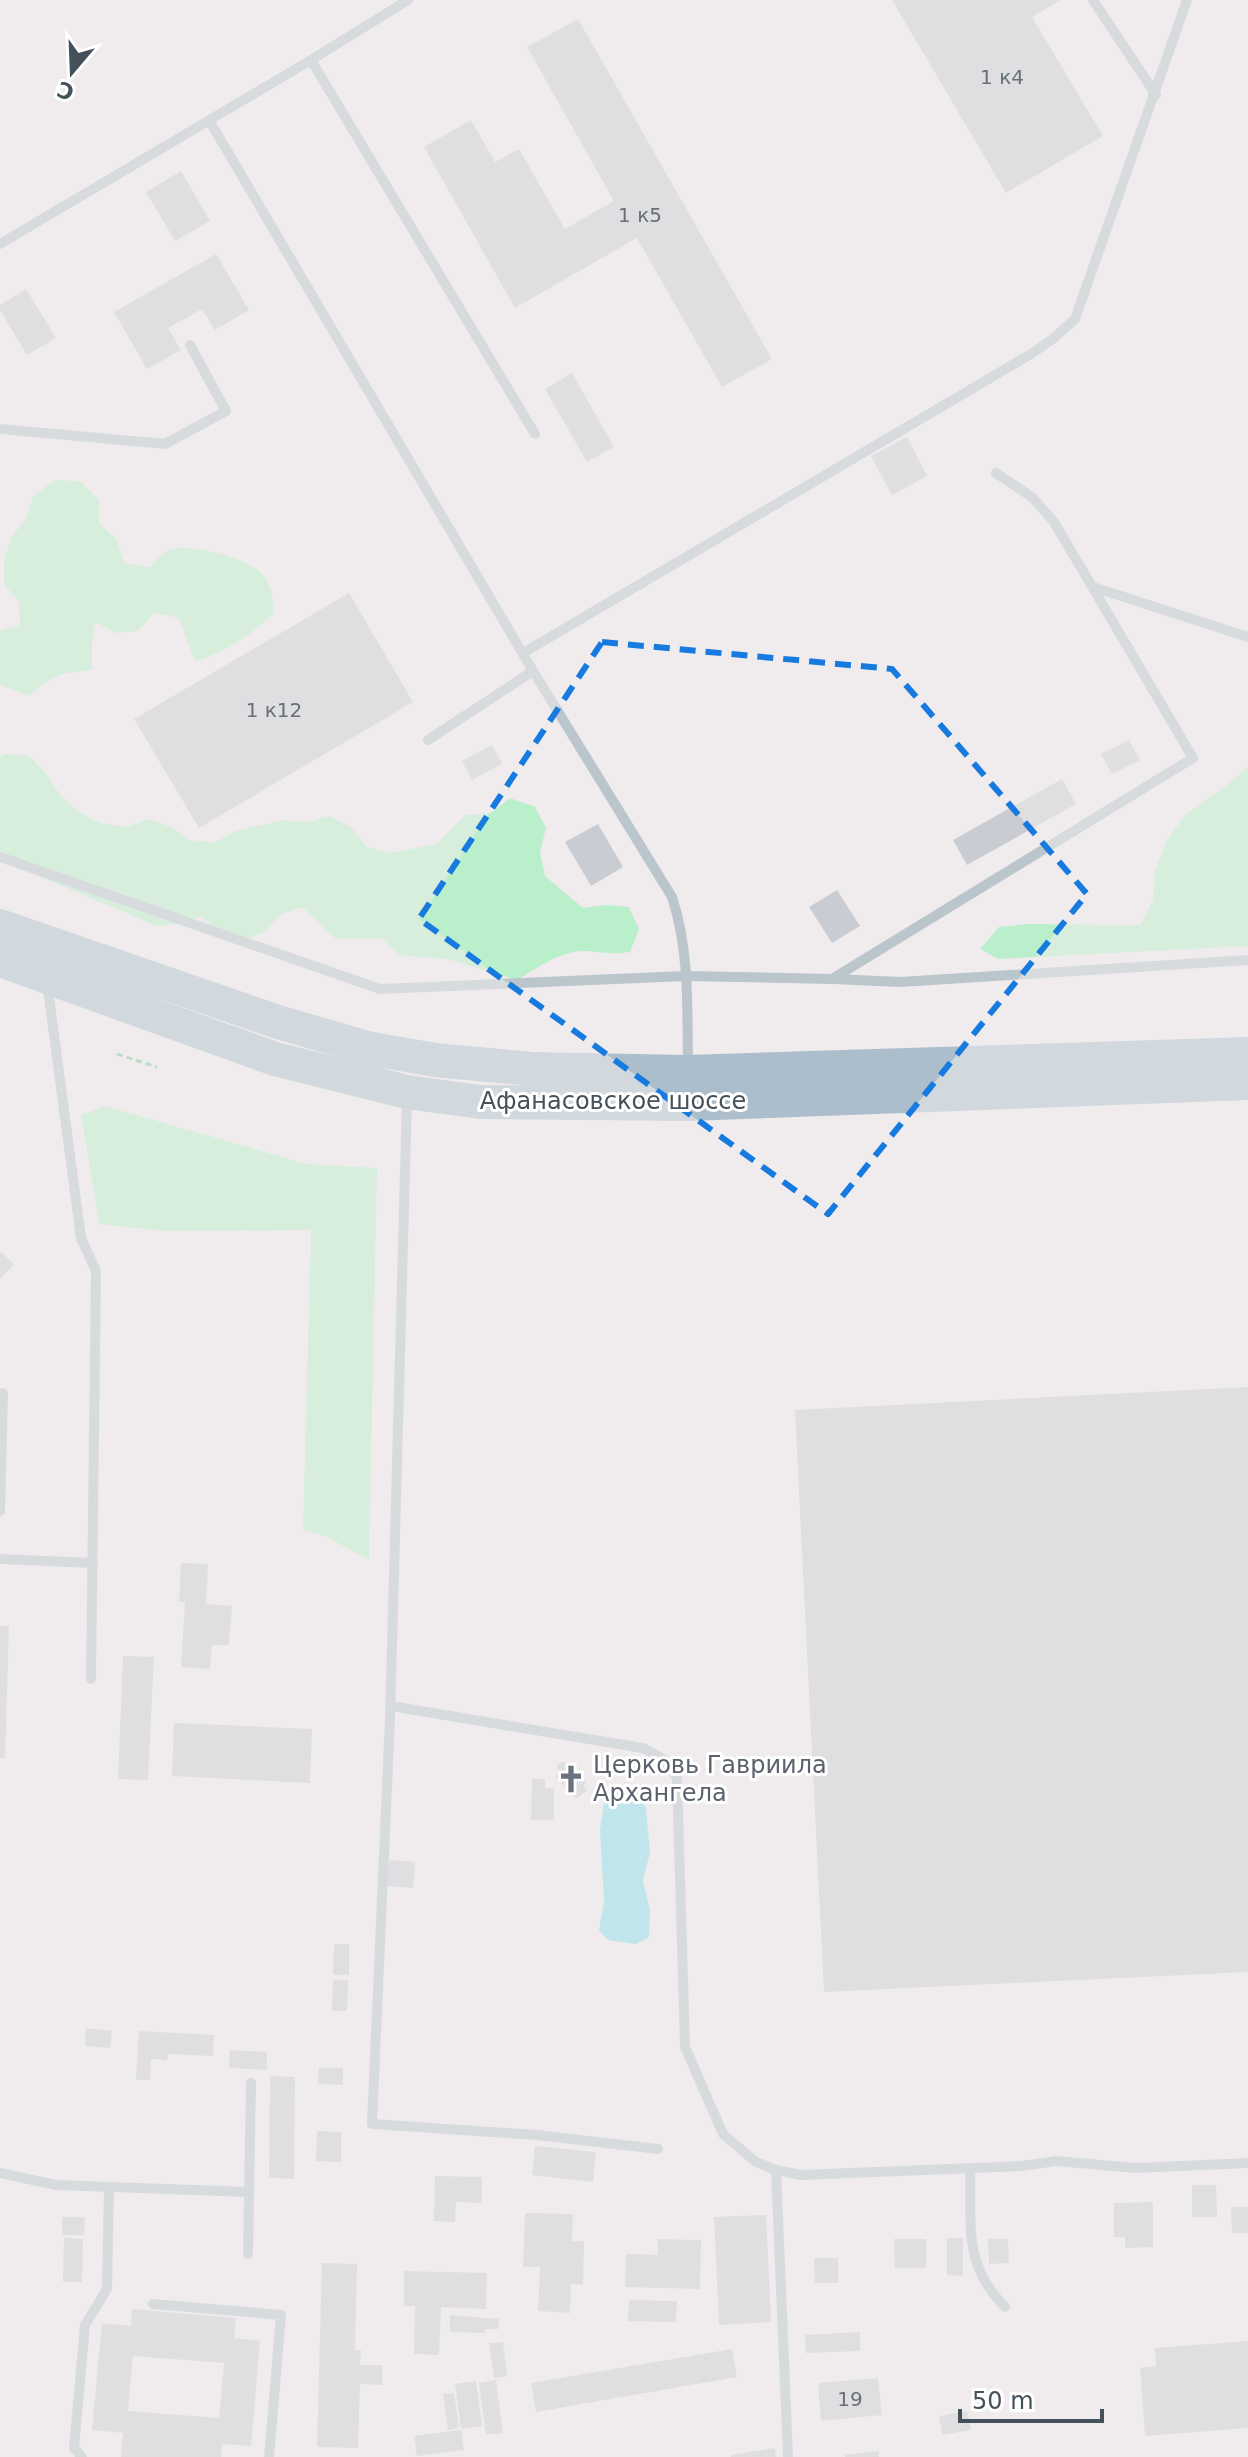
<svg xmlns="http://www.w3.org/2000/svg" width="1248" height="2457" font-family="'DejaVu Sans',sans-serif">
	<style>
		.green { fill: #b9efcb }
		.water { fill: #86ddec }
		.building { fill: #c9ccd2; fill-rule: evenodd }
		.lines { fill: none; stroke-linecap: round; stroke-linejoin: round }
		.path { stroke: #71cd9a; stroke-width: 3; stroke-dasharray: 6 4; stroke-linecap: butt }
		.lane { stroke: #bbc5cc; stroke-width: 10 }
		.primary { stroke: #acbecc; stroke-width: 34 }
		.marked { fill: none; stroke: #177adf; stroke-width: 6; stroke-dasharray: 16 10; stroke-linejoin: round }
		.labels { text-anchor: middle; stroke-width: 6; stroke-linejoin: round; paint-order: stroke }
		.number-label { font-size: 20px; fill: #667078 }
		.street-label { font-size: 24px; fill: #45515a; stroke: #fff }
		.worship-label { font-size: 24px; fill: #5b616d; stroke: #fff; text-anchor: start }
	</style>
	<rect width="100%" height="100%" fill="#f0eced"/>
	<path class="green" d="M55 480 80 481 99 500V523L117 540 124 563 150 567C155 562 162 553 168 550 188 542 248 558 262 574 273 586 273 598 273 614 250 636 225 652 195 662L179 618 154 613 138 631 115 633 95 622 92 645V670C63 672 51 675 30 696L0 685V631L20 625 19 602 4 584V560L11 537 26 519 33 496Z
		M4 754 28 755 47 774 60 795 79 812 100 823 126 827 149 819 171 827 191 840 214 843 235 831 284 820 309 822 330 816 351 827 366 846 390 853 436 844 466 815 491 813 510 798 535 807 546 828 540 852 545 876 583 908 606 905 629 907 639 929 630 952C610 955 604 952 586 951 561 950 537 968 517 980L447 959 398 955 382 938 336 939 302 907 280 915 264 932 242 941 220 932 201 916 180 924 157 926 0 860V758Z
		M1248 767V946L998 959 980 949 999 927 1027 924 1140 925 1153 900 1155 871 1166 842 1185 815 1231 782Z
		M105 1106 307 1164 377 1168 369 1560 325 1536 303 1530 311 1230 164 1231 99 1224 81 1115Z"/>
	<path class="water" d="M629 1787 641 1795 646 1809 650 1852 643 1881 650 1909 649 1937 636 1944 608 1940 599 1930 604 1901 600 1830 604 1803 614 1792Z"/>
	<path class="building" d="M892 0H1061L1032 17 1103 136 1006 193Z
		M578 19 772 359 722 387 637 238 515 308 424 147 471 120 495 162 519 149 565 229 614 201 527 47Z
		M181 171 210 221 175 241 146 192Z
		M216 254 249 310 215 330 202 309 168 328 181 350 147 369 114 312Z
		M26 289 56 338 27 355 0 310V305Z
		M572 373 614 447 587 462 545 389Z
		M907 437 927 476 892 495 871 456Z
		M349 593 413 702 199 828 134 719Z
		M1129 740 1140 760 1112 774 1101 754Z
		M492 745 502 764 472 780 462 761Z
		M1062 779 1076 804 967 865 953 840Z
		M598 824 623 867 591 886 565 842Z
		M837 890 860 926 832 943 809 907Z
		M1 1252 14 1264 0 1279V1253Z
		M1248 1387V1972L824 1992 795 1410Z
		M181 1563 208 1564 206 1604 232 1606 229 1645H212L210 1669 181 1667 185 1602H179Z
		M0 1626H9L5 1758H0Z
		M123 1656 154 1657 148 1780 118 1779Z
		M174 1723 312 1729 310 1783 172 1776Z
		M561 1762 571 1763 586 1783 583 1785 587 1790 576 1799 555 1776 558 1774 557 1765Z
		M532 1779H545V1788H554V1820H531Z
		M389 1860 415 1862 413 1888 387 1886Z
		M334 1944H349V1975H333Z
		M333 1980H348L347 2011H332Z
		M86 2028 112 2031 110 2048 85 2046Z
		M139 2031 214 2035 213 2056 168 2054 167 2060 151 2059 150 2080H136Z
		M230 2050 267 2052V2070L229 2068Z
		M319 2068H343V2085L318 2084Z
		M270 2076 295 2077 294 2179 269 2178Z
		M317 2131 341 2132V2162L316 2161Z
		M535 2146 596 2152 593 2182 532 2175Z
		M435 2176 482 2177V2203L456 2202 455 2222 434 2221Z
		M1192 2185H1216L1217 2217H1192Z
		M1153 2202V2247L1125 2248V2237H1114V2203Z
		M1231 2207H1248V2233H1232Z
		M525 2213 573 2214 572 2241H584L583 2285 571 2284 570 2313 538 2311 540 2267H523Z
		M766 2215 771 2322 719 2325 714 2217Z
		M62 2217H85L84 2235H62Z
		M64 2238 83 2239 82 2282H63Z
		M947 2238H963V2276L947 2275Z
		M658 2239 701 2240 700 2289 625 2287 626 2254 658 2255Z
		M894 2239H926V2268H895Z
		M988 2239H1008L1009 2263 989 2264Z
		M814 2258H838V2283H815Z
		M322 2263 357 2264 355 2350H361L360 2365H382V2385L360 2384 358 2448 317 2447Z
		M404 2271 487 2273 486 2309 441 2307 439 2355 414 2354 415 2306H404Z
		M629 2300 677 2301 676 2322 628 2321Z
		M132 2309 236 2318 234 2338 260 2341 251 2446 222 2444 221 2457H121L123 2433 92 2430 102 2323 131 2326ZM133 2356 224 2363 219 2418 128 2411Z
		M450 2315 499 2319 498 2329H485V2333L450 2332Z
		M860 2332V2351L806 2353 805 2335Z
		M1248 2341V2428L1145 2436 1140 2368 1156 2366 1155 2348Z
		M503 2342 507 2376 494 2378 489 2343Z
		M732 2349 737 2377 536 2412 531 2383Z
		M878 2378 882 2415 821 2421 818 2383Z
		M496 2380 503 2433 486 2435 479 2383Z
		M476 2381 482 2426 461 2429 455 2384Z
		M454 2393 459 2428 448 2430 443 2394Z
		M967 2411 971 2430 942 2435 939 2416Z
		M461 2430 464 2450 417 2456 414 2436Z
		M775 2448 776 2457H731V2455Z
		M878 2451 879 2457H845V2455Z"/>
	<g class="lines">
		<path class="path" d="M117 1054 157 1067"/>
		<path class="lane" d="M1093 0 1156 95
			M311 60 535 434
			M209 120 533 671
			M0 244 311 60 408 0
			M0 429 165 444 226 411 190 345
			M1093 587 1248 637
			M523 653 1031 354 1054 338 1075 319 1187 0
			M428 740 533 671 672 897C690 952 687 1009 688 1067
			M0 857 380 989 686 976 832 979 1193 758 1054 522 1032 497 996 473
			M834 979 900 982 1248 960
			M47 982 81 1238 96 1271 91 1679
			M407 1098 390 1719 372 2124 537 2135 658 2149
			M0 1511 3 1393
			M0 1559 93 1563
			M391 1706 643 1748 665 1760 677 1777 685 2047 723 2134 756 2162 776 2170 801 2175 1022 2166 1056 2161 1136 2168 1248 2163
			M970 2168C972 2225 962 2263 1005 2307
			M776 2170 788 2457
			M0 2173 56 2185 249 2192 251 2083
			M248 2254 249 2192
			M153 2304 281 2315 269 2457
			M82 2457 74 2448 85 2325 107 2289 109 2187"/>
		<path class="primary" d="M0 926 278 1022 367 1048 435 1060 533 1069 688 1072 1248 1054
			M0 960 275 1059 407 1092 480 1102 689 1104 1248 1083"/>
	</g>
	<path d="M0 0H1248V2457H0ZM602 642 892 669 1087 894 828 1214 419 919Z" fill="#f0eced" fill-opacity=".55" fill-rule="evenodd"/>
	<path class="marked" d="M602 642 892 669 1087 894 828 1214 419 919Z"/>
	<defs>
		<symbol id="church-bare" viewBox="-9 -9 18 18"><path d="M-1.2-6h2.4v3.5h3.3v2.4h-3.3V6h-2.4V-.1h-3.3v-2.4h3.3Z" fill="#6b7280" stroke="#fff" stroke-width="2.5" paint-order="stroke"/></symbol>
	</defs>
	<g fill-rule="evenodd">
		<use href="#church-bare" x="551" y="1759" width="40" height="40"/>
	</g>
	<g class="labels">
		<g class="number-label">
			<text x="1002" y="84">1 к4</text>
			<text x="640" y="222">1 к5</text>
			<text x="274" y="717">1 к12</text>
			<text x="850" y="2406">19</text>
		</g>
		<g class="street-label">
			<text x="613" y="1109">Афанасовское шоссе</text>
		</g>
		<g class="worship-label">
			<text x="593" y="1773">Церковь Гавриила<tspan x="593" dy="28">Архангела</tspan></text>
		</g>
	</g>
	<g transform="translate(72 72) rotate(199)" stroke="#ffffff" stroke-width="6" paint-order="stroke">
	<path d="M0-6L14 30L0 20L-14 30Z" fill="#45515a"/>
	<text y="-12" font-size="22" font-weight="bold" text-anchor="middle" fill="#45515a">С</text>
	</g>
	<path d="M960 2409v12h142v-12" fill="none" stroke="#45515a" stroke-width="4"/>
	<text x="972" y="2409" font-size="24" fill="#45515a" stroke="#ffffff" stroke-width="6" paint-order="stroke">50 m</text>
</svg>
